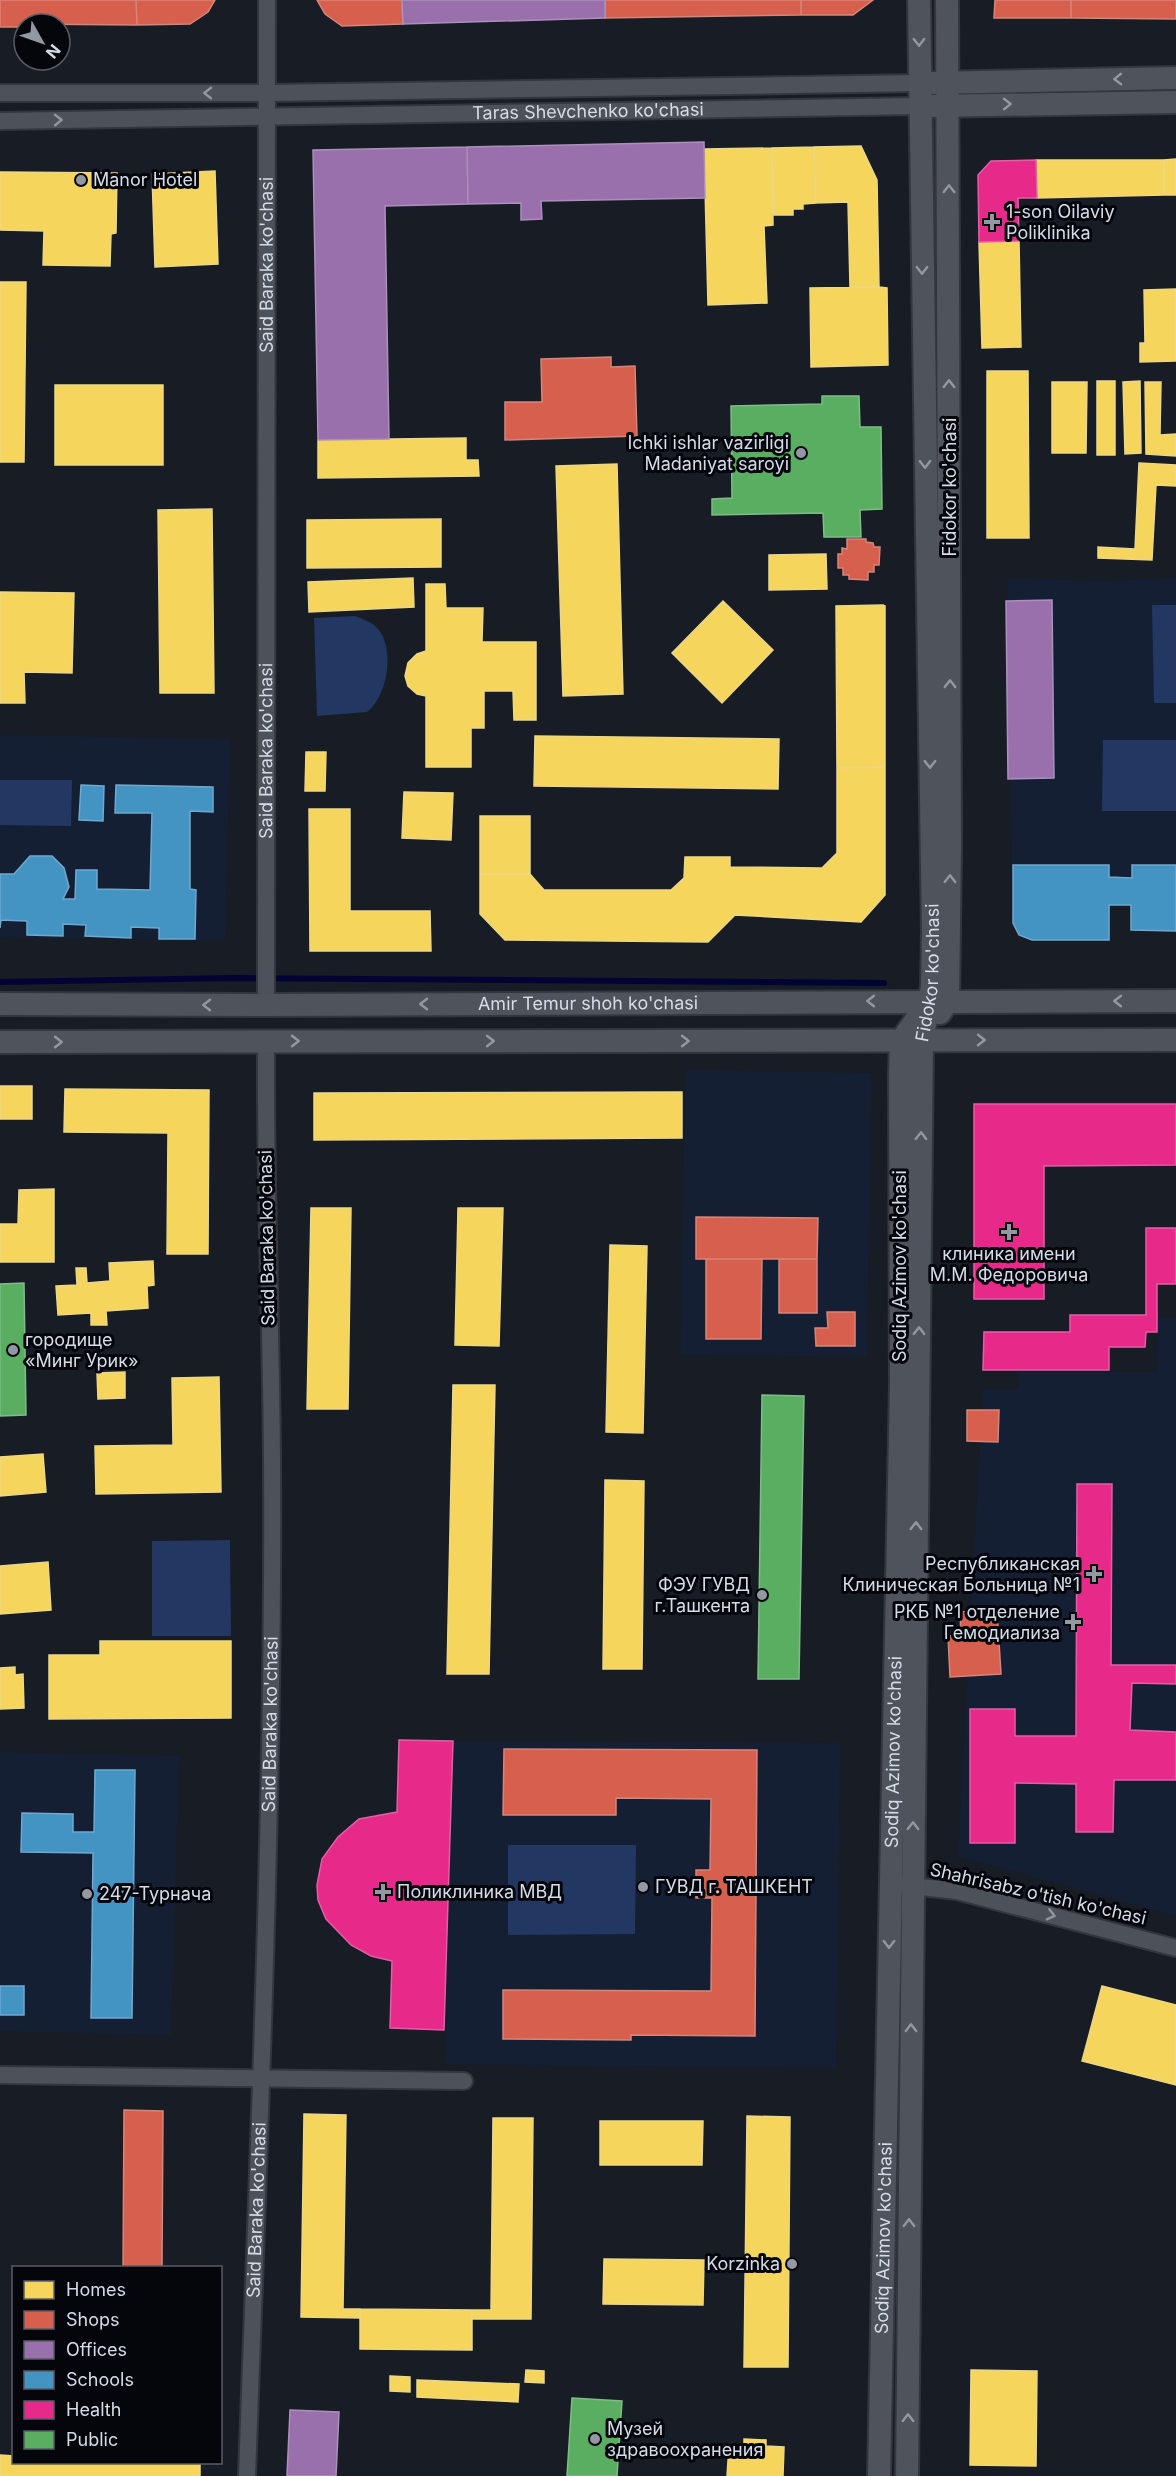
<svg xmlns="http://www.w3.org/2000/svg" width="1176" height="2476" font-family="Inter,sans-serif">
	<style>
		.built { fill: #151f34 }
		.green { fill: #223762 }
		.homes { fill: #f6d55c; stroke: #ecd786; stroke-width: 1.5 }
		.shops { fill: #d6604d; stroke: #d6857b; stroke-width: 1.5 }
		.offices { fill: #9970ab; stroke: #ab90bd; stroke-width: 1.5 }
		.schools { fill: #4393c3; stroke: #6fa9ce; stroke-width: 1.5 }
		.health { fill: #e7298a; stroke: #e25fa6; stroke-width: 1.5 }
		.public { fill: #5aae61; stroke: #7fbc89; stroke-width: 1.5 }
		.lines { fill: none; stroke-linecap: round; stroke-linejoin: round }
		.stream { stroke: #020333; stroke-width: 6 }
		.street-casing { stroke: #33363d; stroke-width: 20 }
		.secondary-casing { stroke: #33363d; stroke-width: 26 }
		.street { stroke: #4d515a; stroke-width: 16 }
		.secondary { stroke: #4e535c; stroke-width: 22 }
		.oneway { stroke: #9298a2 }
		.oneway2 { stroke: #9196a0 }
		.poi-dot { fill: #9399a3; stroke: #04060c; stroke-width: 2 }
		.labels { text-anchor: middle; stroke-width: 6; stroke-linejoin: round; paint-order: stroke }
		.street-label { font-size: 18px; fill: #d5dce7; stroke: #04060c }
		.poi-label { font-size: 18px; fill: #d5dce7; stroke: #04060c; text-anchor: start }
	</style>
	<rect width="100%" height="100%" fill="#181c25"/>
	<path class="built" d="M1007 578 1102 581 1176 578V931L1131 930V905H1109V940H1032L1019 935 1013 923Z
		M0 735 230 739 225 941 0 937Z
		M685 1070 871 1073 867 1357 681 1355Z
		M1158 1318H1176V1916L958 1856 983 1389H1018L1019 1372H1157Z
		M453 1741 840 1743 836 2068 445 2064Z
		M0 1752 179 1756 171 2035 0 2031Z"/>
	<path class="green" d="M1152 605H1176V703H1154Z
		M355 616C363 619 374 623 379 630 395 651 387 697 367 712L317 716 314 618Z
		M1103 740H1176V811H1102Z
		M0 780H72L71 826 0 825Z
		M230 1540 231 1636H152V1541Z
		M508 1845H636L635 1934 508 1935Z"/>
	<path class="homes" d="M861 146 877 180 879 287H850L848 202 816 203 814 147Z
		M814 147 816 203 803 204V209H793V215H774L772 148Z
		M772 148 773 225 764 226 767 303 708 305 704 149Z
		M1176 159V195H1164V160Z
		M1036 160H1164V195L1037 198Z
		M215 171 218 264 155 267 152 174Z
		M0 172 117 173 116 233 111 234 110 266 43 265 44 231 0 230Z
		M1019 241 1021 347 982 348 979 242Z
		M0 282H26L24 462H0Z
		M879 287 887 288 888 365 811 367 810 288Z
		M1176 289V361L1140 362V343H1145L1144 290Z
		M987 371H1028L1029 538H987Z
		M1097 381H1115V455H1097Z
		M1140 381 1141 453 1125 454 1123 382Z
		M1052 382H1087L1086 453H1052Z
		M1145 382H1161L1160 435 1176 434V456L1146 454Z
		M55 385H163V465H55Z
		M466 438V460H478L479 476 318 478V440Z
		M1139 463 1176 465V486L1156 485 1152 560 1098 558V547L1135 549Z
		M617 464 623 694 563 696 556 466Z
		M212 509 214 693H160L158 510Z
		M441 519V567L307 568V520Z
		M826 554 827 589 769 590V555Z
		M413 578 414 607 309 612 308 582Z
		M426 584H445L446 608H483L482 642H536V720H514L513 691H484V728H471V767H426V696L417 694 408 686 405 676 408 663 417 654 426 651Z
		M0 592 74 593 72 673 24 672 25 703H0Z
		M723 601 773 650 722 703 672 653Z
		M883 605 885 606V767L837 768 836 606Z
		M535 736 779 739 778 789 534 786Z
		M306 752H326L325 791H305Z
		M885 767V895L861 922 735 915 708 942 505 940 480 914V874H530L544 890H671L684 878 685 857H730V867L822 868 837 853V768Z
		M404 792 453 793 451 840 402 838Z
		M309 809H350V911H430L431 951H310Z
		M480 816H530V874H480Z
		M0 1086H32V1119H0Z
		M65 1089 209 1090 208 1254H167L168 1133 64 1132Z
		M682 1092V1138L314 1140V1093Z
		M54 1189V1262H0V1224H18L19 1190Z
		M311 1208H351L348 1409H307Z
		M458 1208H503L499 1346 455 1345Z
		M610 1245 647 1246 643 1433 606 1432Z
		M153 1261 154 1285 147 1286 148 1308 106 1311 107 1325H91V1313L58 1315 56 1286 77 1285 76 1268H86L87 1283 110 1281 109 1263Z
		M125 1372V1398L98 1399 97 1373Z
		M219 1377 221 1492 96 1494 95 1446 173 1445 172 1378Z
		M453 1385H495L489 1674H447Z
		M43 1454 46 1492 0 1496V1457Z
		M605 1480 644 1481 642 1669H603Z
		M48 1562 51 1610 0 1614V1566Z
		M100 1641H231V1718L49 1719V1655H100Z
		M15 1667V1675L23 1674 24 1708 0 1709V1668Z
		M1102 1986 1176 2005V2085L1082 2061Z
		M304 2114 346 2115 343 2309H360V2318L301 2317Z
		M747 2116 790 2117 788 2367H744Z
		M493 2118H533L531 2319H472V2310H491Z
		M600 2121H703L702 2165H600Z
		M604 2259 704 2260 703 2305 603 2304Z
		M360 2309 472 2310V2350L360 2349Z
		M526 2370 544 2371V2383L525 2382Z
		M971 2370 1037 2371 1036 2466 970 2465Z
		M390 2376 410 2377V2392L390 2391Z
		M417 2380 519 2384 518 2402 417 2397Z
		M744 2439 766 2440V2446L784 2447 783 2476H727L729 2446 744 2447Z
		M0 2455 14 2456V2462H200V2476H0Z"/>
	<path class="shops" d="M0 0H136L137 25 24 24V27H0Z
		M136 0H215L208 12 190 24 137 25Z
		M317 0H402L403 24 342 26 325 14Z
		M605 0H801V15L605 18Z
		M801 0H873L853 15H801Z
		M995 0H1071V18H994Z
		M1071 0H1176V19L1071 18Z
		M611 357V367L635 366 637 436 505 440V402H542L541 359Z
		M847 539H866V542L873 543 874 547H880L879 565H874V572H868V580L849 579V575H843V568H838V554H842V548L847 549Z
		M696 1217 818 1218 817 1259H696Z
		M706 1259H762L761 1339H706Z
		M779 1259H817V1313H779Z
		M827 1312H855V1346H816L815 1328H828Z
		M967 1410H999L998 1442 967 1441Z
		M997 1610 1001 1674 950 1677 948 1636 961 1635 960 1612Z
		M504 1749 757 1750 755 2036 631 2035V2040L503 2039V1990L711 1991 712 1898H696V1870H710L711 1799 616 1798V1815H503Z
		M124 2110 163 2111 162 2268H123Z"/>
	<path class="offices" d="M402 0H605V18L403 24Z
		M704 142 705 198 541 201 542 219 521 220V203L468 204 467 147Z
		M467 147 468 204 385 206 389 439 318 440 313 150Z
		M1052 600 1054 778 1008 779 1006 601Z
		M290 2410 339 2412 336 2476H287Z"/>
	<path class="schools" d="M81 785 104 786 103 821 79 820Z
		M116 785 213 787V812L190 811V889L196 890 195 939H159V928L131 927V938L85 936 86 925 63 924V936L27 935V921L1 920 0 928V874H14L30 856H52L64 868 69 887 63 899H75L76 870H97V889L150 890 152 813H115Z
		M1013 865H1109V877L1132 878V865H1176V931L1131 930V905H1109V940H1032L1019 935 1013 923Z
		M95 1770H135L132 2018H91L93 1853 21 1852 22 1813 73 1814V1832H94Z
		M0 1986H24V2015H0Z"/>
	<path class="health" d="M1036 160 1037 198H1018L1019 241 979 242 978 175 991 161Z
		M974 1104H1176V1165L1044 1166V1299H974Z
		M1146 1228H1176V1284H1157V1332H1146L1145 1347H1109V1370H983L984 1332H1070V1315H1146Z
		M1077 1484H1112L1111 1665H1176V1684L1132 1683 1130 1730 1176 1732V1780H1114L1113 1832H1076V1784L1015 1783V1843H970V1709H1015V1736H1076Z
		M399 1740 453 1741 444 2030 390 2028 392 1961 371 1956 351 1945 326 1919 318 1900 317 1885 322 1859 338 1837 359 1819 397 1812Z"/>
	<path class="public" d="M822 396H859L860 427H881L882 509 860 510 861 537H824L823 513 712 515V499L732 498 731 406 822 404Z
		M24 1283 26 1415 0 1416V1284Z
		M762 1395 804 1396 799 1679H758Z
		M572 2398 622 2401 617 2476H567Z"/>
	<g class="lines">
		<path class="stream" d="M0 982 234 978 884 983"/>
		<defs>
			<g id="street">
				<path d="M0 93H267L919 83"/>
				<path id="s1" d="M0 121 920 106"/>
				<path id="s2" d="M266 1005 267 0"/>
				<path d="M903 1885 957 1891 1176 1948"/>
				<path d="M0 2075 464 2081"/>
				<path id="s3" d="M247 2476C259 2137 274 1798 272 1460 271 1320 265 1181 266 1041"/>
			</g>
			<g id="secondary">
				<path d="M933 83 1176 78"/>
				<path d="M933 106 1176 102"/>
				<path id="s4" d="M0 1004 266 1005 1176 1001"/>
				<path d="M940 1013 948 1001 950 847 947 0"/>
				<path d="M0 1042 1176 1040"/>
				<path id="s5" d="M879 2476 901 1385 900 1074 901 1041 925 1007"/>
				<path id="s6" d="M907 2476 922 1041 932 987 933 933 919 0"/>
			</g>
		</defs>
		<use href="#street" class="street-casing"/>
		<use href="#secondary" class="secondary-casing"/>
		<use href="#street" class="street"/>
		<use href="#secondary" class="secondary"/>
	</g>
	<defs><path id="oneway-chevron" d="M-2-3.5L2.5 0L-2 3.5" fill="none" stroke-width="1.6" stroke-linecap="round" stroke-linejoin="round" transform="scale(1.5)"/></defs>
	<g class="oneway">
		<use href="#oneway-chevron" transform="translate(919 42) rotate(89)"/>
		<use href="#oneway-chevron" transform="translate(1118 79) rotate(179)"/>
		<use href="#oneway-chevron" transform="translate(1007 104) rotate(-1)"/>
		<use href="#oneway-chevron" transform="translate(949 189) rotate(-90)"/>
		<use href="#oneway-chevron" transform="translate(922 270) rotate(89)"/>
		<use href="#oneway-chevron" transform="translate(949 384) rotate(-90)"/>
		<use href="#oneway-chevron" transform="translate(925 464) rotate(89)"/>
		<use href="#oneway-chevron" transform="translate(950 684) rotate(-90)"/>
		<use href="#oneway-chevron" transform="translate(930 764) rotate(89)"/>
		<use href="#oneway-chevron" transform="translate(950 879) rotate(-89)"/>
		<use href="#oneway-chevron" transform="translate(871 1001) rotate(180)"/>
		<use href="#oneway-chevron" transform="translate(1118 1001) rotate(-180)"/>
		<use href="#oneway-chevron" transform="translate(424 1004) rotate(180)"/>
		<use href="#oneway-chevron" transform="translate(207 1005) rotate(-180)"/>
		<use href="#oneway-chevron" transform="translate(981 1040)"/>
		<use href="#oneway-chevron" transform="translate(295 1041)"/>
		<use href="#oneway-chevron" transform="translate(490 1041)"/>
		<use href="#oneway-chevron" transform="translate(685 1041)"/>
		<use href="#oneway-chevron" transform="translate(58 1042)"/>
		<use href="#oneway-chevron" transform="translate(921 1136) rotate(-89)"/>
		<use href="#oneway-chevron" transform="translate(919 1331) rotate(-89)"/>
		<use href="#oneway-chevron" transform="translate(916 1526) rotate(-89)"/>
		<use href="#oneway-chevron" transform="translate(913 1826) rotate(-89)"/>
		<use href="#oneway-chevron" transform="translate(889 1944) rotate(91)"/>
		<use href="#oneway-chevron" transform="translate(911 2028) rotate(-90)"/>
		<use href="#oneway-chevron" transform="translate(909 2223) rotate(-90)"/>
		<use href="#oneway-chevron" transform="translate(908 2418) rotate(-90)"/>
	</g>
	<g class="oneway2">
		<use href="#oneway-chevron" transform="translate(208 93) rotate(-180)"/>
		<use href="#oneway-chevron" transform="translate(58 120) rotate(-1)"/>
		<use href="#oneway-chevron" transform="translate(1051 1915) rotate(14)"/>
	</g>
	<g class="poi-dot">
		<circle cx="81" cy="180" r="6"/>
		<path d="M989 213h6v6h6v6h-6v6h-6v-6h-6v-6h6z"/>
		<circle cx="801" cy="453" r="6"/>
		<path d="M1006 1223h6v6h6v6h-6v6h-6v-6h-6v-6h6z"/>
		<circle cx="13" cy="1350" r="6"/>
		<path d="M1091 1565h6v6h6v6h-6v6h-6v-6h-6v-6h6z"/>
		<circle cx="762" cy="1595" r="6"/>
		<path d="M1070 1613h6v6h6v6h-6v6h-6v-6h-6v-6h6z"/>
		<circle cx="643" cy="1887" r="6"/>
		<path d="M380 1883h6v6h6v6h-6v6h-6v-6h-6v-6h6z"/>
		<circle cx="87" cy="1894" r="6"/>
		<circle cx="792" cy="2264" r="6"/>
		<circle cx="595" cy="2439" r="6"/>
	</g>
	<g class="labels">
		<g class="street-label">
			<text dy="6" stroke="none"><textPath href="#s1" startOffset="588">Taras Shevchenko ko'chasi</textPath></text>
			<text dy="6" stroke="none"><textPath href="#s2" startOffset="740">Said Baraka ko'chasi</textPath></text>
			<text transform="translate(950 487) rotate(-90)" y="6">Fidokor ko'chasi</text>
			<text dy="6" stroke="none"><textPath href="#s2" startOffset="254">Said Baraka ko'chasi</textPath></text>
			<text dy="6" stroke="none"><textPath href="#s6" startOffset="1504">Fidokor ko'chasi</textPath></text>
			<text dy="6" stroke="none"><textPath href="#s4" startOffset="588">Amir Temur shoh ko'chasi</textPath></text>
			<text transform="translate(267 1238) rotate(-91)" y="6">Said Baraka ko'chasi</text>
			<text transform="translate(900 1266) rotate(-90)" y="6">Sodiq Azimov ko'chasi</text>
			<text dy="6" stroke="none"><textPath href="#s3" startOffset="752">Said Baraka ko'chasi</textPath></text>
			<text dy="6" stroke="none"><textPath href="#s5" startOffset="724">Sodiq Azimov ko'chasi</textPath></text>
			<text transform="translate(1038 1894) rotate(13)" y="6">Shahrisabz o'tish ko'chasi</text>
			<text dy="6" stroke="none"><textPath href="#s3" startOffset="266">Said Baraka ko'chasi</textPath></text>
			<text dy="6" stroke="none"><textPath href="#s5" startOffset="238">Sodiq Azimov ko'chasi</textPath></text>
		</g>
		<g class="poi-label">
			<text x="93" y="186">Manor Hotel</text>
			<text x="1006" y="218">1-son Oilaviy<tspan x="1006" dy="21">Poliklinika</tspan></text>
			<text x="789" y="449" text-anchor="end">Ichki ishlar vazirligi<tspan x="789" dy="21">Madaniyat saroyi</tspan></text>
			<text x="1009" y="1260" text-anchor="middle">клиника имени<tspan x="1009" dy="21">М.М. Федоровича</tspan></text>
			<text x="25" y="1346">городище<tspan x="25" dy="21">«Минг Урик»</tspan></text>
			<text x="1080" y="1570" text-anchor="end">Республиканская<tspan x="1080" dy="21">Клиническая Больница №1</tspan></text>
			<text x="750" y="1591" text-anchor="end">ФЭУ ГУВД<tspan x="750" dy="21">г.Ташкента</tspan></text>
			<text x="1060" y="1618" text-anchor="end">РКБ №1 отделение<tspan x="1060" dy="21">Гемодиализа</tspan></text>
			<text x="655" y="1893">ГУВД г. ТАШКЕНТ</text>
			<text x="397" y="1898">Поликлиника МВД</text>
			<text x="99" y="1900">247-Турнача</text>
			<text x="780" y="2270" text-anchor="end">Korzinka</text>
			<text x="607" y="2435">Музей<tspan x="607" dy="21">здравоохранения</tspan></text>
		</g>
	</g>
	<rect x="12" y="2266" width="210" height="198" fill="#04060c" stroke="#585c64" stroke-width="1.5"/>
	<rect x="24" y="2281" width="30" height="18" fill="#f6d55c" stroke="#585c64" stroke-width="1.5"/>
	<text x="66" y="2296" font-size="18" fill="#d5dce7">Homes</text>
	<rect x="24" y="2311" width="30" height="18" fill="#d6604d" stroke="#585c64" stroke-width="1.5"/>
	<text x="66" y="2326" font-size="18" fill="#d5dce7">Shops</text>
	<rect x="24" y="2341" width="30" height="18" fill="#9970ab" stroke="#585c64" stroke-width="1.5"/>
	<text x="66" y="2356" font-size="18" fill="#d5dce7">Offices</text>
	<rect x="24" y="2371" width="30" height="18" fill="#4393c3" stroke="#585c64" stroke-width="1.5"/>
	<text x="66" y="2386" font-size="18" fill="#d5dce7">Schools</text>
	<rect x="24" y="2401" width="30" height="18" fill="#e7298a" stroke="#585c64" stroke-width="1.5"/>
	<text x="66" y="2416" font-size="18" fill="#d5dce7">Health</text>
	<rect x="24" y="2431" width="30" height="18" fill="#5aae61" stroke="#585c64" stroke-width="1.5"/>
	<text x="66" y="2446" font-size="18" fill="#d5dce7">Public</text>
	<g transform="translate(42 42) rotate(130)"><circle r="28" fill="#04060c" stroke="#585c64" stroke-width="1.5"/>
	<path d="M0-4.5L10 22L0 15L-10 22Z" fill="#9399a3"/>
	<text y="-9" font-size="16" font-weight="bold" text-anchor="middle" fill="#d5dce7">N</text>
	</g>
</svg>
